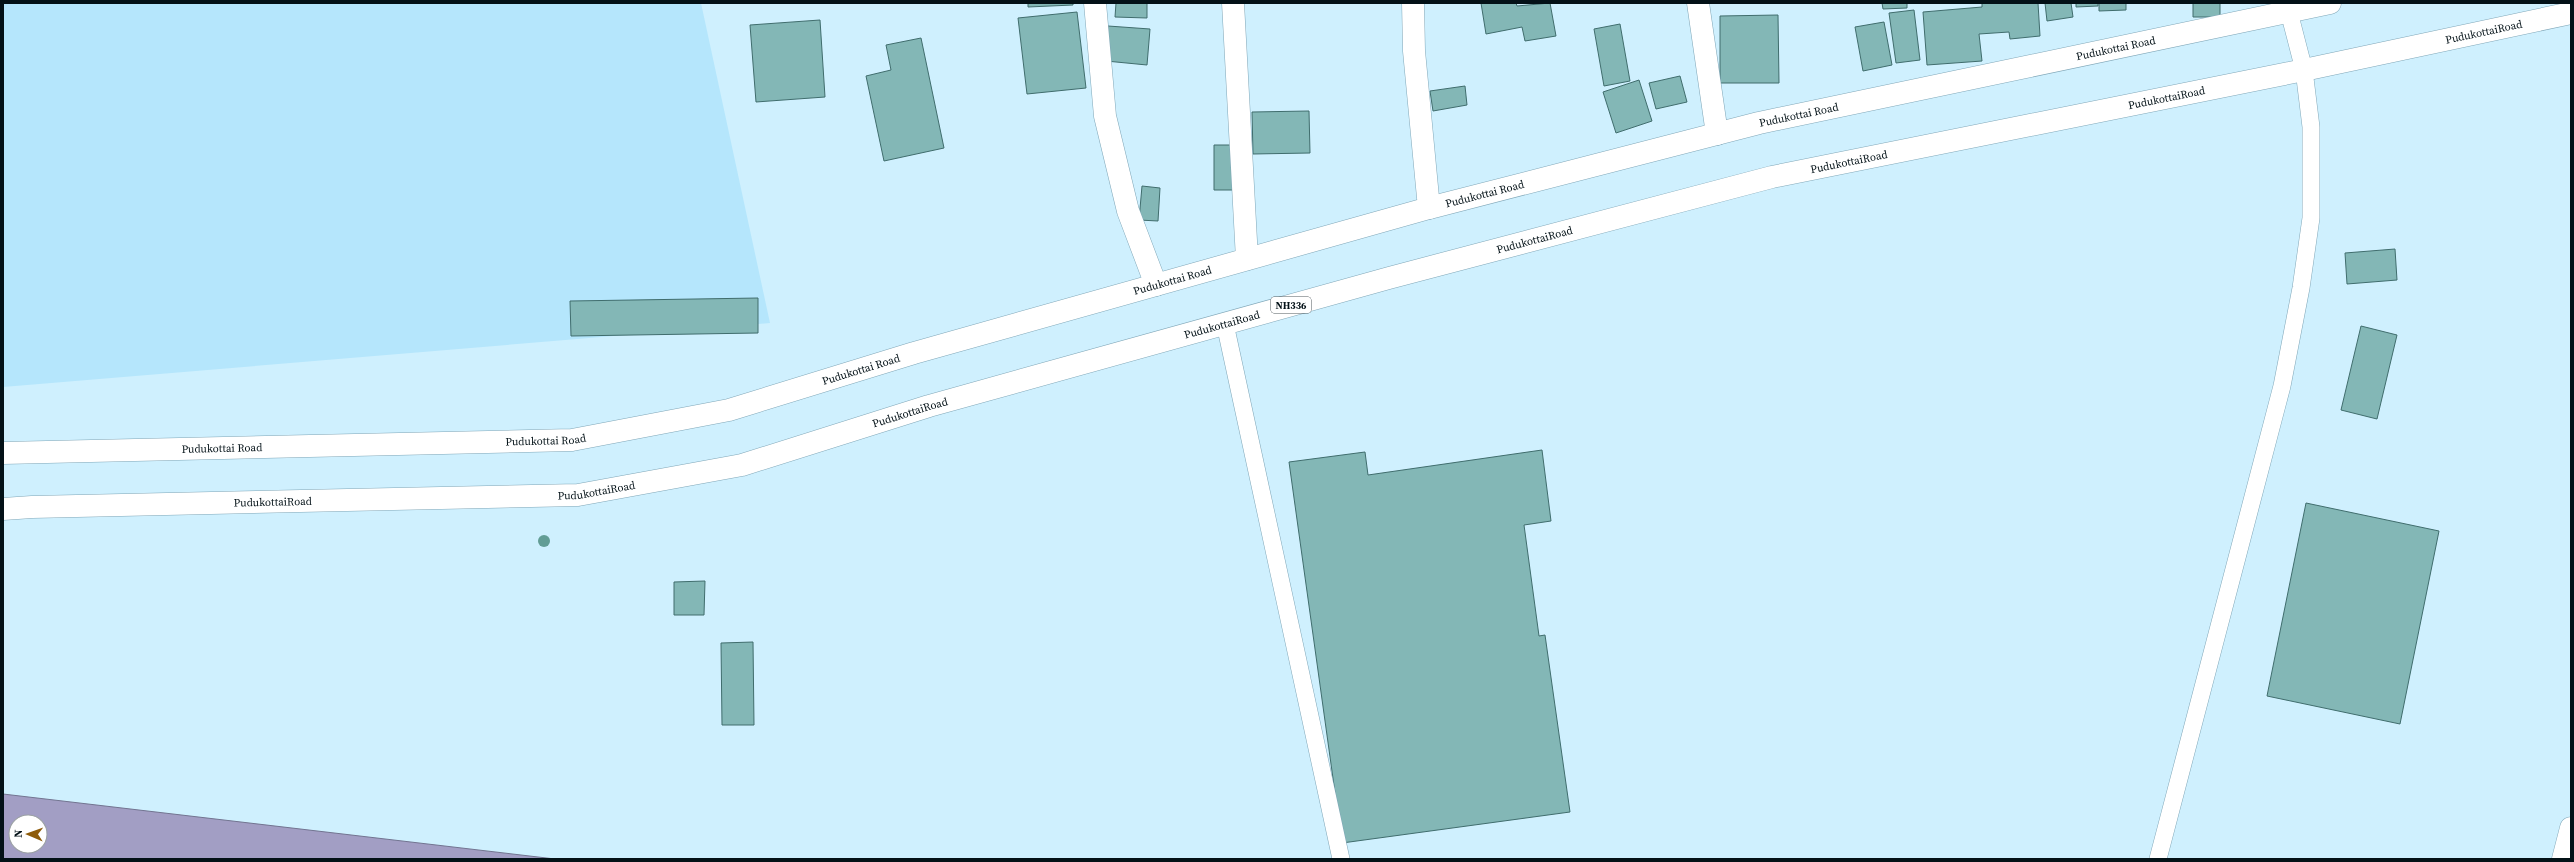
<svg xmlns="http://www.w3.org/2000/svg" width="2574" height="862" font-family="'Source Serif 4',serif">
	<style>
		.built { fill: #b5e6fc }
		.water { fill: #a29ec4; stroke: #727490; fill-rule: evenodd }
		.building { fill: #83b7b6; stroke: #406d6d }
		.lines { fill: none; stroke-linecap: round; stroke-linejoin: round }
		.service-casing { stroke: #80a7b8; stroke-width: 18 }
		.minor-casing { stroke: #80a7b8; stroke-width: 23 }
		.tertiary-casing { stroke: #80a7b8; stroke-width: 23 }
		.trunk-casing { stroke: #80a7b8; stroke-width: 23 }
		.service { stroke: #fff; stroke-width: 17 }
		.minor { stroke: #fff; stroke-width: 22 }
		.tertiary { stroke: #fff; stroke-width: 22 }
		.trunk { stroke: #fff; stroke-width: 22 }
		.tree { fill: #629d95 }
		.labels { text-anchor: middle; stroke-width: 3.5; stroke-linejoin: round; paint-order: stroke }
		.shield { fill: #fff; stroke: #4f585d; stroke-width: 1 }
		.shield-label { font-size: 10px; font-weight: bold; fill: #031117 }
		.street-label { font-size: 11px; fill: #031117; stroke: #fff }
	</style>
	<rect width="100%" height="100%" fill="#cff0fe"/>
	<path class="built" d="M3 3H701L770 323 3 387Z"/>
	<path class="water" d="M3 794 555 859H3ZM16 822H40V846H16Z"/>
	<path class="building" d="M1028 3H1073V5L1028 7Z
		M1116 3H1147V18L1115 17Z
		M1481 3H1516L1517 6 1550 3 1556 36 1525 41 1522 27 1486 34Z
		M1882 3H1907V8L1883 9Z
		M1982 3H2038L2040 36 2010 39 2009 32 1979 34 1982 61 1927 65 1923 12 1982 7Z
		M2045 3H2071L2073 17 2047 21Z
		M2076 3H2098V6L2076 7Z
		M2099 3H2126V10L2099 11Z
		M2193 3H2220V17H2193Z
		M1914 10 1920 60 1896 63 1889 13Z
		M1077 12 1086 88 1027 94 1018 18Z
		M1778 15 1779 83H1720V16Z
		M820 20 825 97 756 102 750 25Z
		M1884 22 1892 65 1863 71 1855 27Z
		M1620 24 1630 81 1604 86 1594 29Z
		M1108 26 1150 29 1147 65 1106 61Z
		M921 38 944 148 884 161 866 76 891 70 886 45Z
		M1680 76 1687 102 1656 109 1649 83Z
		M1639 80 1652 121 1616 133 1603 92Z
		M1465 86 1467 105 1433 111 1430 91Z
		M1309 111 1310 153 1253 154 1252 112Z
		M1214 145H1236V190H1214Z
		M1142 186 1160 188 1158 221 1139 220Z
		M2395 249 2397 280 2347 284 2345 253Z
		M758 298V333L571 336 570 301Z
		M2361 326 2397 335 2377 419 2341 410Z
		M1542 450 1551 521 1524 525 1539 636 1545 635 1570 812 1342 843 1289 462 1365 452 1368 475Z
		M2306 503 2439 531 2400 724 2267 696Z
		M705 581 704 615H674V582Z
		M753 642 754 725H722L721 643Z"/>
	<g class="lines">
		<defs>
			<path id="service" d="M1225 324 1341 859
				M2158 859 2282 386 2301 288 2311 218V127L2304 70 2289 12"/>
			<path id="minor" d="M1095 3 1105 116 1128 211 1156 285
				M1233 3 1247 259
				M1413 3 1414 51 1429 208
				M1698 3 1717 134"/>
			<path id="tertiary" d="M2563 859 2571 828"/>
			<g id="trunk">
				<path id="s1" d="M3 453 572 440 729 410 914 353 1429 208 1759 123 2330 3"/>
				<path id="s2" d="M3 509 32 507 578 495 742 465 929 406 1389 278 1772 177 2304 70 2571 13"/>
			</g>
		</defs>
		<use href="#service" class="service-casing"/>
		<use href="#minor" class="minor-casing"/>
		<use href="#tertiary" class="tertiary-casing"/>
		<use href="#trunk" class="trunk-casing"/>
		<use href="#service" class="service"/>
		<use href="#minor" class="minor"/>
		<use href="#tertiary" class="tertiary"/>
		<use href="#trunk" class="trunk"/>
	</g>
	<circle class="tree" cx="544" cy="541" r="6"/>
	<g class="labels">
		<rect class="shield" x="1271" y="297" width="40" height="16" rx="3"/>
		<g class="shield-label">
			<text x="1291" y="309">NH336</text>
		</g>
		<g class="street-label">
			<text dy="4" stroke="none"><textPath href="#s2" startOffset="2538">PudukottaiRoad</textPath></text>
			<text dy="4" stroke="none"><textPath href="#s1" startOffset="2163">Pudukottai Road</textPath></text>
			<text dy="4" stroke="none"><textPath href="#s2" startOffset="2214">PudukottaiRoad</textPath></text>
			<text dy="4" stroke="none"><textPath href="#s1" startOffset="1839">Pudukottai Road</textPath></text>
			<text dy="4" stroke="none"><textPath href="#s2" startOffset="1890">PudukottaiRoad</textPath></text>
			<text dy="4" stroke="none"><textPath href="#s1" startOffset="1515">Pudukottai Road</textPath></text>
			<text dy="4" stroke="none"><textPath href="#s2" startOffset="1566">PudukottaiRoad</textPath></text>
			<text dy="4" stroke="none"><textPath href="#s1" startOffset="1191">Pudukottai Road</textPath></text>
			<text dy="4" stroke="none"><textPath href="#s2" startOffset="1242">PudukottaiRoad</textPath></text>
			<text dy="4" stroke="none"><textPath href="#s1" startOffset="867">Pudukottai Road</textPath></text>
			<text dy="4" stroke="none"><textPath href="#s2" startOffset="918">PudukottaiRoad</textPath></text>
			<text dy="4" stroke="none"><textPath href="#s1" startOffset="543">Pudukottai Road</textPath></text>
			<text dy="4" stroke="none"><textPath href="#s1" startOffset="219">Pudukottai Road</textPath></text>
			<text dy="4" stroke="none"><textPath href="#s2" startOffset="594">PudukottaiRoad</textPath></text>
			<text dy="4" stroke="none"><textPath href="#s2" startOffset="270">PudukottaiRoad</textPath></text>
		</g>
	</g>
	<rect width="2574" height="862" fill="none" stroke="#031117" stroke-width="8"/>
	<g transform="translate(28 834) rotate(272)"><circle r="19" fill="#ffffff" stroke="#9aa0a2"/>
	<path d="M0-3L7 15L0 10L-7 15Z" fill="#8e5b09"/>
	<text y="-6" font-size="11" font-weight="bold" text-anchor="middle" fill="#031117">N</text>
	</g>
</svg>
